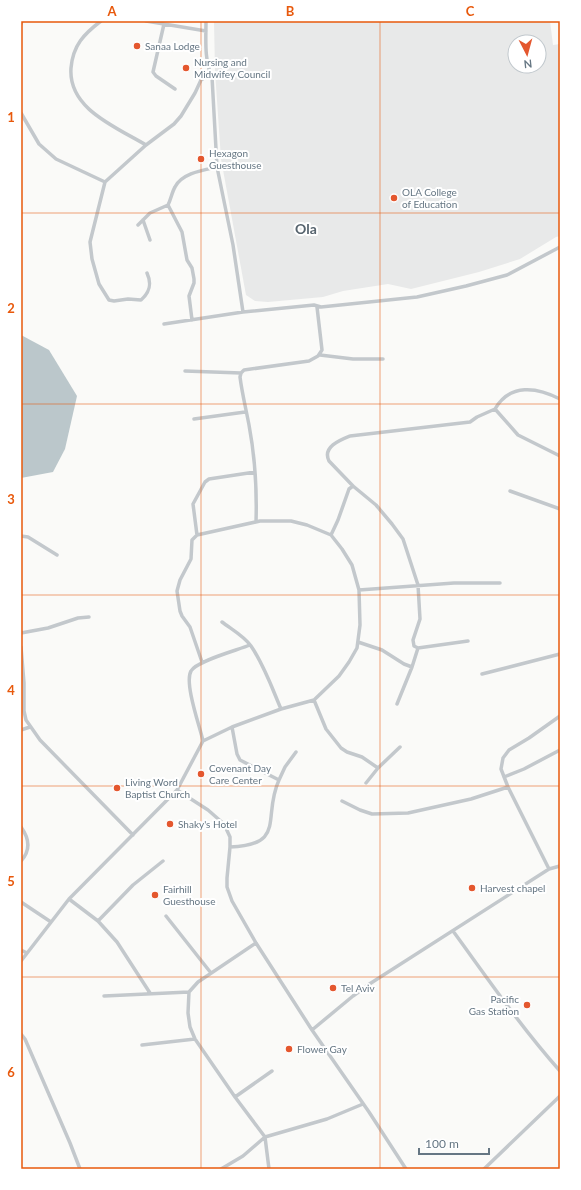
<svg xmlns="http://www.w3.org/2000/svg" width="581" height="1190" font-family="Lato,sans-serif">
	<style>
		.built { fill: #e8e9e9; fill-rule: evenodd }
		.water { fill: #bbc7cb }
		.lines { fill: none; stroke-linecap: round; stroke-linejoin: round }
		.minor { stroke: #c3c8cc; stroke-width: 3.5 }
		.grid { fill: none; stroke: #e8590c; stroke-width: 1; stroke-opacity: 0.55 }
		.poi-dot { fill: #e4572e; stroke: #fff; stroke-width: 1.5 }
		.labels { text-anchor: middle; stroke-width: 4; stroke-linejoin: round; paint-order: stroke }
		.poi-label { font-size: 10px; fill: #657683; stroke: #fff; text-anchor: start }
		.district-label { font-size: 14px; font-weight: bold; fill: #57646e; stroke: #fff }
		.neatline { fill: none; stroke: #e8590c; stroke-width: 1.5 }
		.grid-label { font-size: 13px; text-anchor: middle; font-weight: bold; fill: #e8590c }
	</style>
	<rect width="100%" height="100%" fill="#fafaf8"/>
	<path class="built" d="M214 21H550L553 45 560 44V236L556 237 520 259 479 272 411 289 388 284 343 291 323 297 268 302 255 301 246 295 221 159 215 71ZM515 42H539V66H515Z"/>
	<path class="water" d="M21 335 49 350 77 396 65 449 53 472 21 478Z"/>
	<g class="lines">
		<path class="minor" d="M101 21C84 34 73 45 71 68 68 109 116 127 146 145
			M146 21 206 31
			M206 21C206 40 204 59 212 77L217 167 233 245 243 312
			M21 24 22 21
			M164 24 153 72 156 76 175 89
			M21 113 39 144 56 159 105 182
			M168 205 182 232 187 260 192 268 194 279V283L189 296 192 320
			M143 220 150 240
			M138 225 150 213 168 205C171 199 172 192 175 187 182 173 204 170 217 167
			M147 273C152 284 150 292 141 300L128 299 114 301 109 300 99 284 92 259 90 242 105 182 146 145 174 124 181 116 195 93 201 80 204 78 212 77
			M164 324 243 312 314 305 321 307 417 297 466 286 507 275 560 247
			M320 355 353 359H383
			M185 371 241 373
			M495 409C510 383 537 387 560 399
			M194 419 245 412
			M353 486 329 461C322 447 340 440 350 436L470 422 477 417 495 409 518 435 560 456
			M510 491 560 509
			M256 522C257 490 255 457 249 425 246 409 242 393 240 377L241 373 244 370 309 361 318 356 322 350 317 307H321
			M197 535 192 540 191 559 180 580 177 591 180 611 182 616 190 627 202 662
			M331 535 338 520 349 489 353 486 376 505 392 524 403 539 418 585 420 619 413 640 414 646 418 648 468 641
			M21 536 28 537 57 555
			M359 590 454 583H500
			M222 622C231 629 244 636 251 646 264 665 272 688 281 709
			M21 633 48 628 78 618 89 617
			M358 642 382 650 404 664 412 667
			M21 647 24 683V711L26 720 40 740 133 835
			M482 674 560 654
			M314 700 326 729 341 748 347 752 362 757 378 768 366 783
			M397 704 412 667 418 648
			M232 727 237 754 240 760 279 780 285 767 296 752
			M21 730 30 727
			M203 741C200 727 184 683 191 671 196 661 238 650 250 645
			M378 768 400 747
			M504 777 524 769 560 750
			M177 790 208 810 224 824 230 837V847L227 878V887L232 901 256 943 312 1030 369 1112 406 1169
			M342 801 360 810 372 814 408 813 471 799 508 787
			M21 827C29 838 31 850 21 861
			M230 847C287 845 262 817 279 780
			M549 869 508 787 501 769 503 758 509 750 529 738 560 716
			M69 899 98 921 117 942 150 993
			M21 902 51 922
			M166 916 211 973
			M98 921 133 885 163 861
			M453 931C488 979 521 1027 560 1071
			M256 943 198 982 189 992 188 1013 190 1027 195 1039 235 1097 265 1137 269 1169
			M21 950 27 953
			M21 961 69 899 177 790 203 741 232 727 281 709 314 700 339 676 349 662 357 648 360 625 359 590 352 565 342 549 331 535 307 525 291 521H260L197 535 193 504 205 482 209 479 255 472
			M104 996 189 992
			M312 1030 353 996 371 983 549 869 560 866
			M21 1034 25 1039 70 1143 80 1169
			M142 1045 195 1039
			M235 1097 272 1071
			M221 1169 243 1156 265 1137 327 1119 363 1104
			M484 1169 560 1096"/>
	</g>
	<path class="grid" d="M201 21V1169M380 21V1169M21 213H560M21 404H560M21 595H560M21 786H560M21 977H560"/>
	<g class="poi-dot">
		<circle cx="137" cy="46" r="4"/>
		<circle cx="186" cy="68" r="4"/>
		<circle cx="201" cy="159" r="4"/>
		<circle cx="394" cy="198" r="4"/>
		<circle cx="201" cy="774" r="4"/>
		<circle cx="117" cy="788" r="4"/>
		<circle cx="170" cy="824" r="4"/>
		<circle cx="472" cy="888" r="4"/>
		<circle cx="155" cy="895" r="4"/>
		<circle cx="333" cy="988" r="4"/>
		<circle cx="527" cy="1005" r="4"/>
		<circle cx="289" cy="1049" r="4"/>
	</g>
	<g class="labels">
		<g class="poi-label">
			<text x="145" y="50">Sanaa Lodge</text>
			<text x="194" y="66">Nursing and<tspan x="194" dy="12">Midwifey Council</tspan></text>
			<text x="209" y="157">Hexagon<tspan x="209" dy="12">Guesthouse</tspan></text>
			<text x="402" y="196">OLA College<tspan x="402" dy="12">of Education</tspan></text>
			<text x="209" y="772">Covenant Day<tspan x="209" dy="12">Care Center</tspan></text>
			<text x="125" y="786">Living Word<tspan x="125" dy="12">Baptist Church</tspan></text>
			<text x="178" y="828">Shaky's Hotel</text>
			<text x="480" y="892">Harvest chapel</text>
			<text x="163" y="893">Fairhill<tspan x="163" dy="12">Guesthouse</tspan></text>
			<text x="341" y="992">Tel Aviv</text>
			<text x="519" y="1003" text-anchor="end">Pacific<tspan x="519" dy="12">Gas Station</tspan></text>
			<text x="297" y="1053">Flower Gay</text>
		</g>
		<g class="district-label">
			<text x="306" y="234">Ola</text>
		</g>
	</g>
	<rect width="581" height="1190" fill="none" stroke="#ffffff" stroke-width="44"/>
	<g transform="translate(527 54) rotate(174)"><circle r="19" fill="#ffffff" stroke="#c1c8cd"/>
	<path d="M0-3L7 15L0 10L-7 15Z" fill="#e4572e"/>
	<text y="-6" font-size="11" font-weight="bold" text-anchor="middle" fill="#657683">N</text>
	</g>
	<path d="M419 1148v6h70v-6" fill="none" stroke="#657683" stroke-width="2"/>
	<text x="425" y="1148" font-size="12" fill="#657683" stroke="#ffffff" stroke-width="3" paint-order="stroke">100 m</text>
	<rect x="22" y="22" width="537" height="1146" class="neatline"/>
	<g class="grid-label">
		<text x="112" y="16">A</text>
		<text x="290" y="16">B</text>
		<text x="470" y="16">C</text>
		<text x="11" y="122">1</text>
		<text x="11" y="313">2</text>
		<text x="11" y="504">3</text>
		<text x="11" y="695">4</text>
		<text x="11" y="886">5</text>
		<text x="11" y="1077">6</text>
	</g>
</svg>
